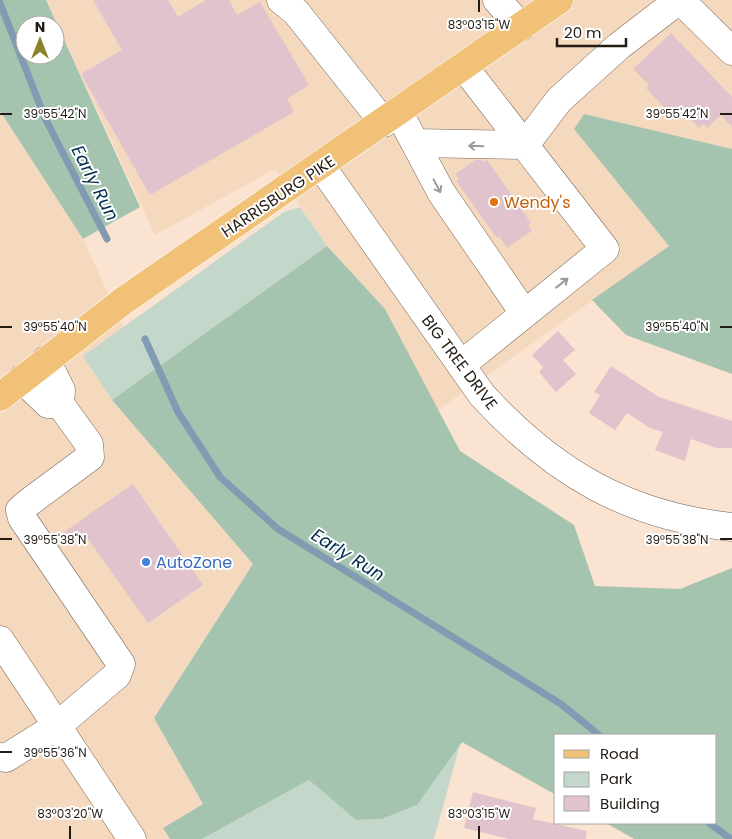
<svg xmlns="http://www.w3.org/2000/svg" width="732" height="839" font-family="Poppins,sans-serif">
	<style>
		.built { fill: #f4d9bf }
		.green { fill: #c4d7cb }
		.forest { fill: #a4c4b0; fill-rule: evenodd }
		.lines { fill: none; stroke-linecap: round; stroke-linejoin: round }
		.stream { stroke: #819bb2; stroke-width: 7 }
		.building { fill: #e0c3cc }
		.minor-casing { stroke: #786554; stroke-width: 29 }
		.major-casing { stroke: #fff; stroke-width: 29 }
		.minor { stroke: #fff; stroke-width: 28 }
		.major { stroke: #f0c177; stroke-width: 28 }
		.oneway { stroke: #9c9996 }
		.ticks { fill: none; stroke: #231c15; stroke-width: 2 }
		.food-dot { fill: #e8710a; stroke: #fff; stroke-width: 2 }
		.shop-dot { fill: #3f7fe0; stroke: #fff; stroke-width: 2 }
		.labels { text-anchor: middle; stroke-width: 4; stroke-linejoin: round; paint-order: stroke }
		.street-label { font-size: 16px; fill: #231c15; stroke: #fff }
		.food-label { font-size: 16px; fill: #c56008; stroke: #fff; text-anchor: start }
		.shop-label { font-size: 16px; fill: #366cbe; stroke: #fff; text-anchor: start }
		.water-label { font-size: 18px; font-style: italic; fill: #002d4d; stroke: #fff }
		.ticks-label { font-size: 12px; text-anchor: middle; fill: #231c15; stroke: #fff; stroke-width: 4; stroke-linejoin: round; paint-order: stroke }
	</style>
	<rect width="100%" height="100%" fill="#fae4d1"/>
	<path class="built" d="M46 0H732V149L584 114 574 129 669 246 437 411 385 309 327 246 275 169 155 235Z
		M0 111 83 239 124 327 83 356 112 400 253 564 154 718 203 804 163 828 170 839H0Z"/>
	<path class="green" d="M300 207 327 246 112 400 83 356 284 212Z
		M461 741 434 839H202L309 780 356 820 382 819 417 805Z"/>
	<path class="forest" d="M0 0H46L140 207 83 239 0 111ZM25 25H55V55H25Z
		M584 114 732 149V374L626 335 592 300 669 246 574 129Z
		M327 246 385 309 460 451 574 525 595 586 680 589 732 568V839H634L606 823H716V735H556V795L462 742 417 805 382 819 356 820 309 780 202 839H170L163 828 203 804 154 718 253 564 112 400Z"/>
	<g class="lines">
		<path class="stream" d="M0 3 45 118 107 239
			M145 339 178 412 220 477 278 529 561 704 599 735
			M709 823 731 839"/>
	</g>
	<path class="building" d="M93 0H168L178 17 206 0H229L237 15 260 2 309 85 287 99 294 112 150 195 81 74 122 50Z
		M671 33 732 97V127L721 115 707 128 704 124 699 128 683 111 675 119 646 88 649 85 633 69Z
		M475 160H482L484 162 487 160 531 223 528 225 532 231 507 248 499 236 497 238 456 181 459 179 455 174Z
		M558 331 575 350 563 360 576 374 556 392 539 372 543 367 532 355Z
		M611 366 659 397 732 421V448H717L691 439 685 461 655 450 663 432 650 428 627 413 615 430 589 413 600 395 594 392Z
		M133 484 203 585 148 623 89 540 61 534Z
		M473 792 536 808 533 819 587 831 586 839H509L464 828Z"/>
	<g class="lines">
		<defs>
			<path id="minor" d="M281 0 296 12 384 123
				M497 0 521 27
				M680 0 732 51
				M399 113 441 192 524 313
				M415 143 525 145
				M525 145 559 100 619 46 679 0
				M321 166 482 395C553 472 627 516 732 527
				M461 365 605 249 464 67
				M22 379 48 404H60L61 390 46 360
				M0 640 132 839
				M0 757 6 758 57 726 117 675 121 664 22 518 20 510 28 503 90 457 89 444 60 404"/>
			<path id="major" d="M0 397 123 301 559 0"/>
		</defs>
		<use href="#minor" class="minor-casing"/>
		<use href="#major" class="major-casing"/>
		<use href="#minor" class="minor"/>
		<use href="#major" class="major"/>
	</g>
	<defs><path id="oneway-shaft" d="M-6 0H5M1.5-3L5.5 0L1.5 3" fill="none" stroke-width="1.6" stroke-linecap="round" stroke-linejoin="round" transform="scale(1.25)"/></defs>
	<g class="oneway">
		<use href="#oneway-shaft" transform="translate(476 146) rotate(-178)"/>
		<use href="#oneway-shaft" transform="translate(437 186) rotate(62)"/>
		<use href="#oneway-shaft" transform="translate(562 283) rotate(-38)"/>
	</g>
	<path class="ticks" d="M479 0V12M0 114H12M720 114H732M0 327H12M720 327H732M0 539H12M720 539H732M0 752H12M70 826V839M479 826V839"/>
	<circle class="food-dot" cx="494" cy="202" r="5"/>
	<circle class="shop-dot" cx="146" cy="562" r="5"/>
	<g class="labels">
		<g class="street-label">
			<text transform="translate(278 196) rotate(-34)" y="6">HARRISBURG PIKE</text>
			<text transform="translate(460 362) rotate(53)" y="6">BIG TREE DRIVE</text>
		</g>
		<g class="food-label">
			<text x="504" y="208">Wendy's</text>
		</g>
		<g class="shop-label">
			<text x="156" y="568">AutoZone</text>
		</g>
		<g class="water-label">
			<text transform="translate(95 183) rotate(63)" y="6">Early Run</text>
			<text transform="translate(348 555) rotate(32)" y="6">Early Run</text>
		</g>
	</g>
	<g class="ticks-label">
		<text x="479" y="29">83°03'15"W</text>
		<text x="55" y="118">39°55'42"N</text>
		<text x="677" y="118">39°55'42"N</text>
		<text x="55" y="331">39°55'40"N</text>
		<text x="677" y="331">39°55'40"N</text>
		<text x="55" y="544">39°55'38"N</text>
		<text x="677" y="544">39°55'38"N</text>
		<text x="55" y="757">39°55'36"N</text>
		<text x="70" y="818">83°03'20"W</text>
		<text x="479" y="818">83°03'15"W</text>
	</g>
	<rect x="554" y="734" width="162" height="90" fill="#ffffff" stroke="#a7a4a1"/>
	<rect x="564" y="750" width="25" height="8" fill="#f0c177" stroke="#a7a4a1"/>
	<text x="600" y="759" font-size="15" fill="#231c15">Road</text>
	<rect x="564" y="772" width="25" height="15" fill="#c4d7cb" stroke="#a7a4a1"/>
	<text x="600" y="784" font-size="15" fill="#231c15">Park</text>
	<rect x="564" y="796" width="25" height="15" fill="#e0c3cc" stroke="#a7a4a1"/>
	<text x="600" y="809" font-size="15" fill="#231c15">Building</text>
	<g transform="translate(40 40)"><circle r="24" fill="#ffffff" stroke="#a7a4a1"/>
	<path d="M0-4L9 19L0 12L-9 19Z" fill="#8a8128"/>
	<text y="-8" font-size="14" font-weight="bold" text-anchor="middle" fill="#231c15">N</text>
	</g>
	<path d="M557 38v8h69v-8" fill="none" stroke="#231c15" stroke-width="2.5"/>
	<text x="564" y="38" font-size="15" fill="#231c15" stroke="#ffffff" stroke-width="4" paint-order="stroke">20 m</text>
</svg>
